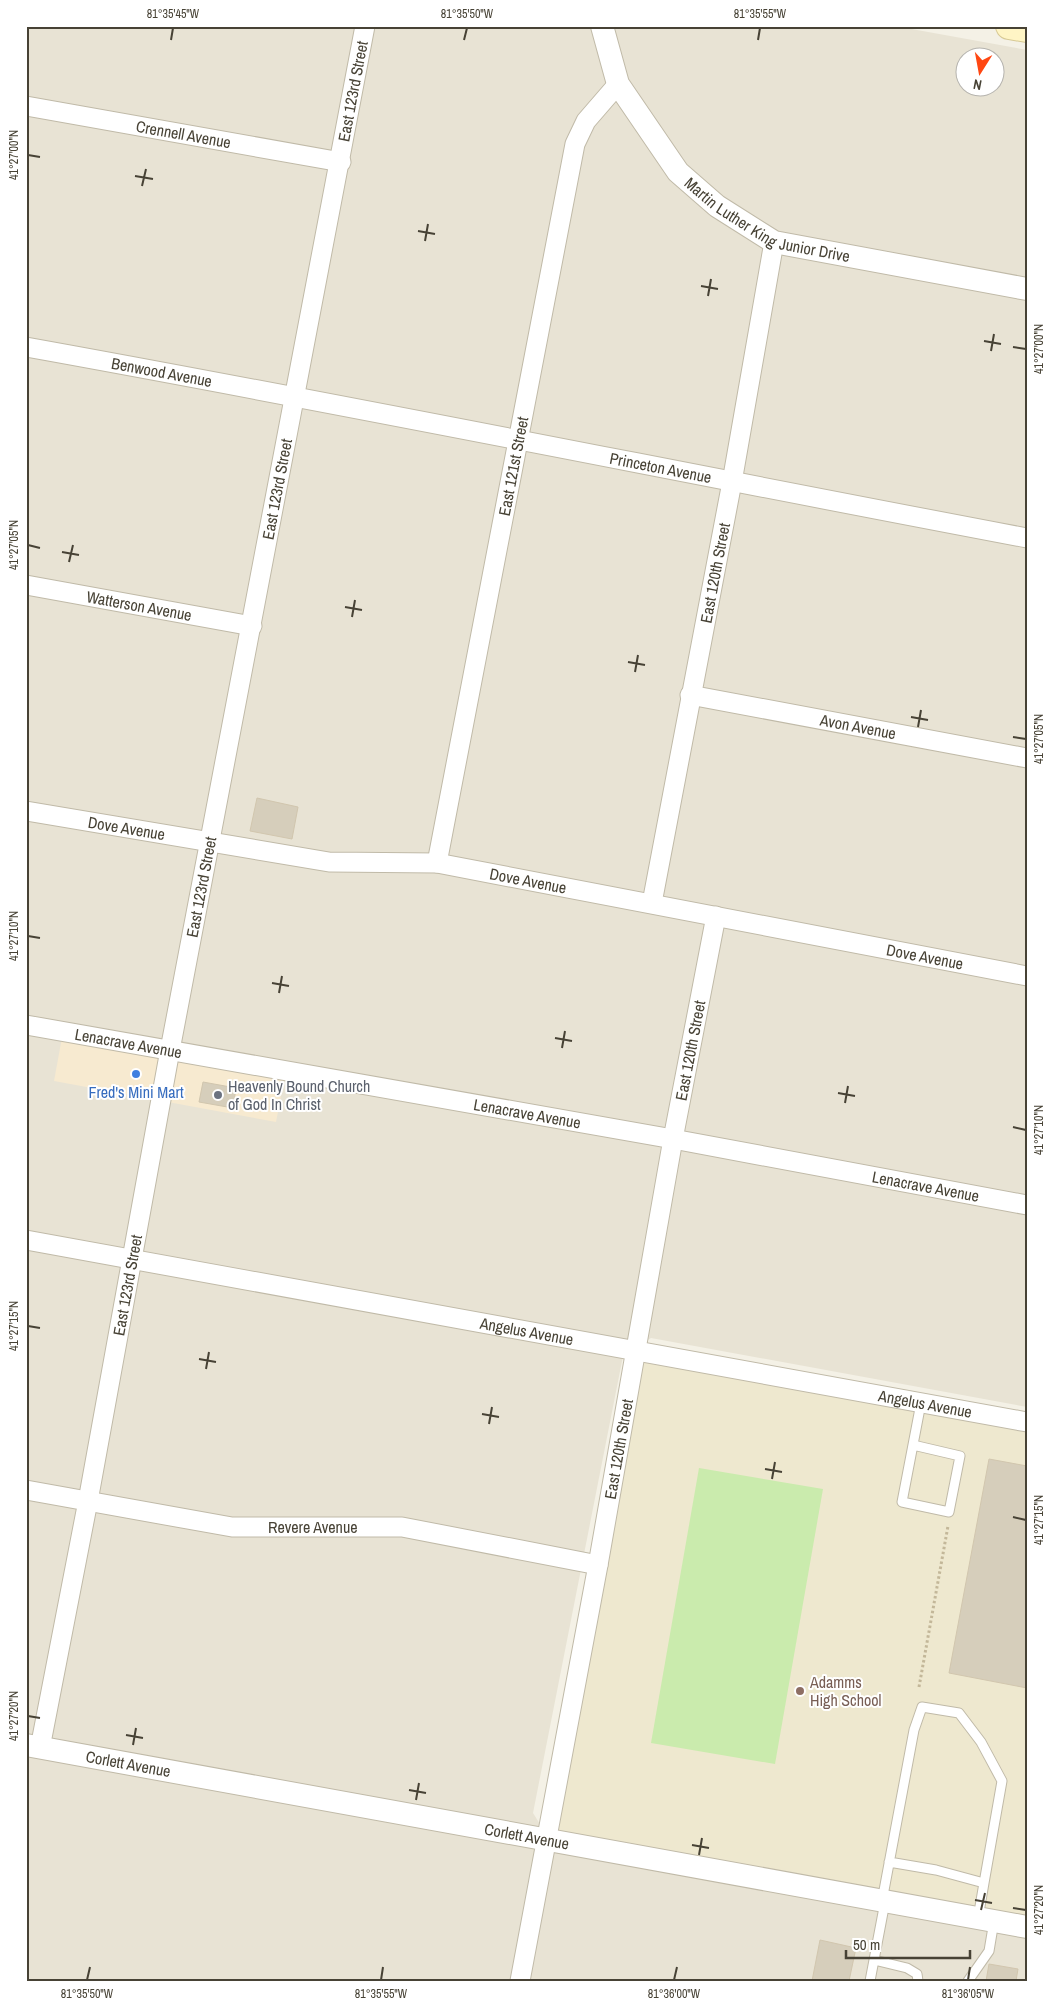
<svg xmlns="http://www.w3.org/2000/svg" width="1053" height="2007" font-family="'Archivo Narrow',sans-serif">
	<style>
		.residential { fill: #e8e3d4; fill-rule: evenodd }
		.commercial { fill: #f7ead0 }
		.education { fill: #eee8cf }
		.green { fill: #caebad }
		.building { fill: #d6cebb; stroke: #d1c6ae }
		.lines { fill: none; stroke-linecap: round; stroke-linejoin: round }
		.service-casing { stroke: #c0baa8; stroke-width: 11 }
		.minor-casing { stroke: #c0baa8; stroke-width: 21 }
		.tertiary-casing { stroke: #c0baa8; stroke-width: 24 }
		.secondary-casing { stroke: #d7c994; stroke-width: 28 }
		.path { stroke: #c3b799; stroke-width: 3; stroke-dasharray: 2.5 2.5; stroke-linecap: butt }
		.service { stroke: #fff; stroke-width: 9 }
		.minor { stroke: #fff; stroke-width: 19 }
		.tertiary { stroke: #fff; stroke-width: 22 }
		.secondary { stroke: #fff5c5; stroke-width: 26 }
		.ticks { fill: none; stroke: #474235; stroke-width: 2 }
		.shop-dot { fill: #3f7fe0; stroke: #fff; stroke-width: 2 }
		.worship-dot { fill: #6b7280; stroke: #fff; stroke-width: 2 }
		.education-dot { fill: #8d6e63; stroke: #fff; stroke-width: 2 }
		.labels { text-anchor: middle; stroke-width: 4; stroke-linejoin: round; paint-order: stroke }
		.street-label { font-size: 16px; fill: #474235; stroke: #fff }
		.worship-label { font-size: 16px; fill: #5b616d; stroke: #fff; text-anchor: start }
		.shop-label { font-size: 16px; fill: #366cbe; stroke: #fff }
		.education-label { font-size: 16px; fill: #785e54; stroke: #fff; text-anchor: start }
		.neatline { fill: none; stroke: #474235; stroke-width: 2 }
		.ticks-label { font-size: 12px; text-anchor: middle; fill: #474235 }
	</style>
	<rect width="100%" height="100%" fill="#f4f1e6"/>
	<path class="residential" d="M26 26H895L1027 50V1407L651 1338 623 1356 533 1813 558 1853 1027 1938V1981H26ZM966 58H996V88H966Z"/>
	<path class="commercial" d="M63 1032 286 1070 276 1122 54 1081Z"/>
	<path class="education" d="M636 1350 1027 1422V1927L546 1839Z"/>
	<path class="green" d="M699 1468 823 1489 775 1764 651 1743Z"/>
	<path class="building" d="M257 798 298 807 292 839 250 831Z
		M203 1082 236 1088 233 1108 199 1102Z
		M989 1459 1027 1466V1688L949 1673Z
		M820 1940 856 1948 849 1981H812Z
		M989 1964 1018 1969 1016 1981H986Z"/>
	<g class="lines">
		<defs>
			<path id="service" d="M913 1445 960 1456 949 1512 902 1502 921 1403
				M889 1862 936 1870 984 1883 978 1918
				M882 1901 914 1730 922 1707 959 1713 981 1742 1002 1781 984 1883
				M874 1960 907 1968 917 1974 918 1981
				M870 1981 885 1902
				M968 1981 989 1951 994 1921"/>
			<g id="minor">
				<path id="s1" d="M26 106 341 162"/>
				<path id="s2" d="M26 347C360 407 693 475 1027 538"/>
				<path id="s3" d="M26 585 252 626"/>
				<path id="s4" d="M690 695 1027 758"/>
				<path id="s5" d="M26 811 329 862 437 863 1027 976"/>
				<path id="s6" d="M437 863 575 144 586 121 618 84"/>
				<path id="s7" d="M652 903 732 482 774 242"/>
				<path id="s8" d="M26 1025 673 1139 1027 1205"/>
				<path id="s9" d="M26 1240 1027 1422"/>
				<path id="s10" d="M26 1490 232 1527H402L598 1565"/>
				<path id="s11" d="M40 1748 88 1501 170 1050 365 26"/>
				<path id="s12" d="M520 1981 598 1565 673 1139 716 916"/>
			</g>
			<g id="tertiary">
				<path id="s13" d="M602 26 618 84 678 172 717 206 774 242 1027 289"/>
				<path id="s14" d="M26 1745 1027 1927"/>
			</g>
			<path id="secondary" d="M1009 26 1027 29"/>
		</defs>
		<use href="#service" class="service-casing"/>
		<use href="#minor" class="minor-casing"/>
		<use href="#tertiary" class="tertiary-casing"/>
		<use href="#secondary" class="secondary-casing"/>
		<path class="path" d="M919 1687 948 1526"/>
		<use href="#service" class="service"/>
		<use href="#minor" class="minor"/>
		<use href="#tertiary" class="tertiary"/>
		<use href="#secondary" class="secondary"/>
	</g>
	<path class="ticks" d="M171 40 173 28M464 40 467 28M758 40 760 28M28 155 40 157M135 176 153 179M142 186 146 169M418 231 435 234M425 241 428 224M701 286 718 289M708 296 711 279M984 341 1001 344M1013 347 1026 349M991 351 994 334M28 545 40 548M62 552 79 555M69 562 73 545M345 607 362 610M352 617 355 600M628 662 645 665M635 672 638 655M911 717 928 720M918 727 921 710M1013 737 1026 739M28 936 40 938M272 983 289 986M279 993 282 976M555 1038 572 1041M562 1048 565 1031M838 1093 855 1096M845 1103 848 1086M1013 1127 1026 1130M28 1326 40 1328M199 1359 216 1362M206 1369 209 1352M482 1414 499 1417M489 1424 492 1407M765 1469 782 1472M772 1479 775 1462M1013 1517 1026 1520M28 1716 40 1718M126 1735 143 1738M133 1745 136 1728M409 1790 426 1793M416 1800 419 1783M692 1845 709 1848M699 1855 702 1838M975 1900 992 1903M1013 1908 1026 1910M981 1910 985 1893M87 1980 90 1967M381 1980 383 1967M674 1980 677 1967M968 1980 970 1967"/>
	<circle class="shop-dot" cx="136" cy="1074" r="5"/>
	<circle class="worship-dot" cx="218" cy="1095" r="5"/>
	<circle class="education-dot" cx="800" cy="1691" r="5"/>
	<g class="labels">
		<g class="street-label">
			<text dy="6" stroke="none"><textPath href="#s11" startOffset="1686">East 123rd Street</textPath></text>
			<text dy="6" stroke="none"><textPath href="#s1" startOffset="160">Crennell Avenue</textPath></text>
			<text dy="6" stroke="none"><textPath href="#s13" startOffset="271">Martin Luther King Junior Drive</textPath></text>
			<text dy="6" stroke="none"><textPath href="#s2" startOffset="138">Benwood Avenue</textPath></text>
			<text dy="6" stroke="none"><textPath href="#s6" startOffset="404">East 121st Street</textPath></text>
			<text dy="6" stroke="none"><textPath href="#s2" startOffset="646">Princeton Avenue</textPath></text>
			<text dy="6" stroke="none"><textPath href="#s11" startOffset="1281">East 123rd Street</textPath></text>
			<text dy="6" stroke="none"><textPath href="#s7" startOffset="336">East 120th Street</textPath></text>
			<text dy="6" stroke="none"><textPath href="#s3" startOffset="115">Watterson Avenue</textPath></text>
			<text dy="6" stroke="none"><textPath href="#s4" startOffset="171">Avon Avenue</textPath></text>
			<text dy="6" stroke="none"><textPath href="#s5" startOffset="102">Dove Avenue</textPath></text>
			<text dy="6" stroke="none"><textPath href="#s5" startOffset="508">Dove Avenue</textPath></text>
			<text dy="6" stroke="none"><textPath href="#s11" startOffset="876">East 123rd Street</textPath></text>
			<text dy="6" stroke="none"><textPath href="#s5" startOffset="912">Dove Avenue</textPath></text>
			<text dy="6" stroke="none"><textPath href="#s8" startOffset="104">Lenacrave Avenue</textPath></text>
			<text dy="6" stroke="none"><textPath href="#s12" startOffset="946">East 120th Street</textPath></text>
			<text dy="6" stroke="none"><textPath href="#s8" startOffset="509">Lenacrave Avenue</textPath></text>
			<text dy="6" stroke="none"><textPath href="#s8" startOffset="914">Lenacrave Avenue</textPath></text>
			<text dy="6" stroke="none"><textPath href="#s11" startOffset="471">East 123rd Street</textPath></text>
			<text dy="6" stroke="none"><textPath href="#s9" startOffset="509">Angelus Avenue</textPath></text>
			<text dy="6" stroke="none"><textPath href="#s9" startOffset="914">Angelus Avenue</textPath></text>
			<text dy="6" stroke="none"><textPath href="#s12" startOffset="541">East 120th Street</textPath></text>
			<text dy="6" stroke="none"><textPath href="#s10" startOffset="290">Revere Avenue</textPath></text>
			<text dy="6" stroke="none"><textPath href="#s14" startOffset="104">Corlett Avenue</textPath></text>
			<text dy="6" stroke="none"><textPath href="#s14" startOffset="509">Corlett Avenue</textPath></text>
		</g>
		<g class="worship-label">
			<text x="228" y="1092">Heavenly Bound Church<tspan x="228" dy="18">of God In Christ</tspan></text>
		</g>
		<g class="shop-label">
			<text x="136" y="1098">Fred's Mini Mart</text>
		</g>
		<g class="education-label">
			<text x="810" y="1688">Adamms<tspan x="810" dy="18">High School</tspan></text>
		</g>
	</g>
	<rect width="1053" height="2007" fill="none" stroke="#ffffff" stroke-width="55"/>
	<g transform="translate(980 72) rotate(191)"><circle r="24" fill="#ffffff" stroke="#b5b3ae"/>
	<path d="M0-4L9 19L0 12L-9 19Z" fill="#ff4712"/>
	<text y="-8" font-size="14" font-weight="bold" text-anchor="middle" fill="#474235">N</text>
	</g>
	<path d="M846 1950v8h124v-8" fill="none" stroke="#474235" stroke-width="2.5"/>
	<text x="853" y="1950" font-size="15" fill="#474235" stroke="#ffffff" stroke-width="4" paint-order="stroke">50 m</text>
	<rect x="28" y="28" width="998" height="1952" class="neatline"/>
	<g class="ticks-label">
		<text x="173" y="18">81°35'45"W</text>
		<text x="467" y="18">81°35'50"W</text>
		<text x="760" y="18">81°35'55"W</text>
		<text transform="translate(14 155) rotate(-90)" y="4">41°27'00"N</text>
		<text transform="translate(1039 349) rotate(-90)" y="4">41°27'00"N</text>
		<text transform="translate(14 545) rotate(-90)" y="4">41°27'05"N</text>
		<text transform="translate(1039 739) rotate(-90)" y="4">41°27'05"N</text>
		<text transform="translate(14 936) rotate(-90)" y="4">41°27'10"N</text>
		<text transform="translate(1039 1130) rotate(-90)" y="4">41°27'10"N</text>
		<text transform="translate(14 1326) rotate(-90)" y="4">41°27'15"N</text>
		<text transform="translate(1039 1520) rotate(-90)" y="4">41°27'15"N</text>
		<text transform="translate(14 1716) rotate(-90)" y="4">41°27'20"N</text>
		<text transform="translate(1039 1910) rotate(-90)" y="4">41°27'20"N</text>
		<text x="87" y="1998">81°35'50"W</text>
		<text x="381" y="1998">81°35'55"W</text>
		<text x="674" y="1998">81°36'00"W</text>
		<text x="968" y="1998">81°36'05"W</text>
	</g>
</svg>
